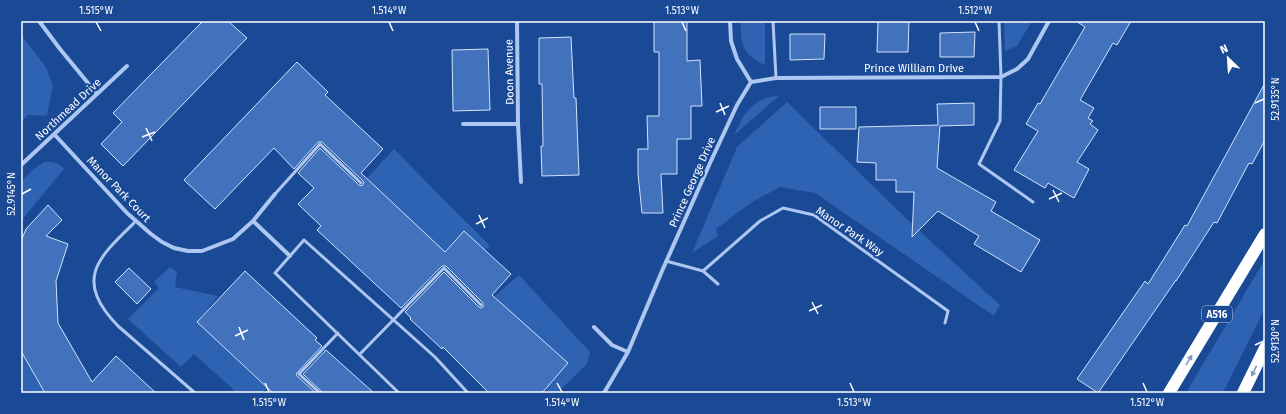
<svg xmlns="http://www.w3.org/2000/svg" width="1286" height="414" font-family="'Fira Sans',sans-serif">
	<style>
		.green { fill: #2e62b3 }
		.building { fill: #4372bc; stroke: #d3e3fb }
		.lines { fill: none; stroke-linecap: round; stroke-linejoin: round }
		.lane { stroke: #adc7f0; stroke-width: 3 }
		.street { stroke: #adc7f0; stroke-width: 4 }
		.highway { stroke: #fff; stroke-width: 12 }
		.oneway { fill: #819bc5 }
		.ticks { fill: none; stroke: #fff; stroke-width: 1.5 }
		.labels { text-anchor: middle; stroke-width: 4; stroke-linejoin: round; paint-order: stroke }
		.shield { fill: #1a4995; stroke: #bac8df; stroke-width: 1 }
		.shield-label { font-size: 10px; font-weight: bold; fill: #fff }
		.street-label { font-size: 11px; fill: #fff; stroke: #1a4995 }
		.neatline { fill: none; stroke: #fff; stroke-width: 1.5 }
		.ticks-label { font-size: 10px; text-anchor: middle; fill: #fff }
	</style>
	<rect width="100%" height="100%" fill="#1a4995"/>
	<path class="green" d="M741 21H765V65C743 56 740 43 741 21Z
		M1004 21H1032L1017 46 1005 51Z
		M21 35 46 67 53 86 47 116 28 115 21 122Z
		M780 95 734 135C745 111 752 99 780 95Z
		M787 102 913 225 1000 305 994 316 815 193 780 187 752 202 716 229 718 236 692 253 737 147Z
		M394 149 490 246 485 250 464 231 434 262 436 244 367 178Z
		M44 162C53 162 59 162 64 169L21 221V182L34 169Z
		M1265 259V308L1223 393H1186Z
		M170 267 177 272 175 287 218 296 197 322 267 388 262 393H232L234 390 194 354 181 367 128 319 159 288 154 282Z
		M519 275 590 352 587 364 557 393H550L546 389 501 303 495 296Z
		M21 351 45 393H21Z"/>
	<path class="building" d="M203 21H228L247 38 123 166 101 144 122 122 113 113Z
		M654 21H687V61L700 60 702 106H691V139H677V174H661L663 213H642L638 174V149H648L647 116H659V52H654Z
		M878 21H909L908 52H877Z
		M1076 21H1131L1117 45 1113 43 1080 100 1094 108 1088 118 1093 121 1090 124 1098 130 1077 162 1089 169 1074 198 1048 183 1045 188 1014 170 1038 131 1026 124 1038 103 1040 104 1085 27Z
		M975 32 974 57H940V33Z
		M790 34H825L824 59 790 60Z
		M571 37 574 98H576L579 175 542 176 541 146H543L542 84H539V38Z
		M488 49 490 110 453 111 452 50Z
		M297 62 328 92 325 95 383 149 361 173 445 252 464 231 511 274 492 295 568 363 542 393H489L443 347 442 349 410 319 411 318 405 312 444 272 479 307 481 308 483 307V303L446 266H442L401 308 317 230 321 226 298 204 314 188 298 173 320 148 359 185 362 186 364 183 363 181 322 142H318L294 169 274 148 215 209 184 180Z
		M1265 83V140L1252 164 1249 163 1217 223 1214 222 1176 281V280L1098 393 1077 379 1145 281 1148 284 1185 225 1187 226Z
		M974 103V125L940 126 937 168 996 202 991 211 1040 240 1021 272 974 244 979 236 938 211 912 237 914 192H896V180H876V163L857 162 859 127 938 125 937 104Z
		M820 107H856V129H820Z
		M48 205 62 220 46 236 68 244 56 281 58 323 92 382 116 356 156 393H45L21 351V241L26 229Z
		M129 268 151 289 137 304 115 282Z
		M245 271 317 338 315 340 322 346 296 374 297 376 316 393H273L197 322Z
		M326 350 374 393H323L303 374Z"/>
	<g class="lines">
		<path class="lane" d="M773 21 776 78
			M999 21 1001 77 1000 121 979 164 1033 202
			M275 194 320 144 361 183
			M136 221C98 258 73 279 118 326L195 393
			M666 261 703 271 760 221 783 208 814 215 948 311 945 323
			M703 271 718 284
			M360 354 444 268 481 305
			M320 393 299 374 338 333
			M399 393 275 273 304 240 435 357 468 393"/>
		<path class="street" d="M39 21 60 49 97 94
			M517 21 518 124 521 182
			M730 21 731 41 737 59 751 82
			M751 82 776 78 1001 77 1017 69 1028 59 1049 21
			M463 124H518
			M54 134 127 213 151 234 162 242 174 248 188 251H202L233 239 253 221 275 194
			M21 165 127 66
			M253 221 290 256
			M594 327 612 345 628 352
			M604 393 628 352 662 271 710 163 737 105 751 82"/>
		<path class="highway" d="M1169 393 1265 234
			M1243 393 1265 348"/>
	</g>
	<defs><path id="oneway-solid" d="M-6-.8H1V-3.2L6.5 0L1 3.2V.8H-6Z"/></defs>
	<g class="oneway">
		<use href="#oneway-solid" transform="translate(1189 360) rotate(-59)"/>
		<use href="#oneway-solid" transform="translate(1254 371) rotate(116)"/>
	</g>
	<path class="ticks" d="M96 22 101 31M389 22 393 31M682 22 686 31M975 22 979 31M720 103 725 115M1255 103 1264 99M716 112 729 106M146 128 152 141M142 137 155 132M1053 190 1059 202M22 194 31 189M1049 199 1062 193M479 215 485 228M476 224 488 218M812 302 818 314M809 311 822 305M239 327 244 340M235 336 248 330M1255 345 1264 341M265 383 269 392M557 383 562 392M850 383 854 392M1143 383 1147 392"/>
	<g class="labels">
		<rect class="shield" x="1202" y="306" width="30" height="16" rx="3"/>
		<g class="shield-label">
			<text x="1217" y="318">A516</text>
		</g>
		<g class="street-label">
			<text x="914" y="72">Prince William Drive</text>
			<text transform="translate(509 72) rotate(-91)" y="4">Doon Avenue</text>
			<text transform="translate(68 109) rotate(-43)" y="4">Northmead Drive</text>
			<text transform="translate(692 182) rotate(-66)" y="4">Prince George Drive</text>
			<text transform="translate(119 189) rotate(46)" y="4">Manor Park Court</text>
			<text transform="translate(850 231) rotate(34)" y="4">Manor Park Way</text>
		</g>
	</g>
	<rect width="1286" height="414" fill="none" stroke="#1a4995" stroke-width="44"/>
	<g transform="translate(1228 58) rotate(335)" stroke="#1a4995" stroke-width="3" paint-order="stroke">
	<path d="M0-3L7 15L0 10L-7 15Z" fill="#ffffff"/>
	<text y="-6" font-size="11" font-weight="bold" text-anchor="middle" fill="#ffffff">N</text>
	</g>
	<rect x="22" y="22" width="1242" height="370" class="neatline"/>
	<g class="ticks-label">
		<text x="96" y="14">1.515°W</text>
		<text x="389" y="14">1.514°W</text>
		<text x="682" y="14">1.513°W</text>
		<text x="975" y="14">1.512°W</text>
		<text transform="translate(1275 99) rotate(-90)" y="4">52.9135°N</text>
		<text transform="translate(11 194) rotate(-90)" y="4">52.9145°N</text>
		<text transform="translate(1275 341) rotate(-90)" y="4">52.9130°N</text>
		<text x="269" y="406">1.515°W</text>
		<text x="562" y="406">1.514°W</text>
		<text x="854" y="406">1.513°W</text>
		<text x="1147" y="406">1.512°W</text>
	</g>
</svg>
